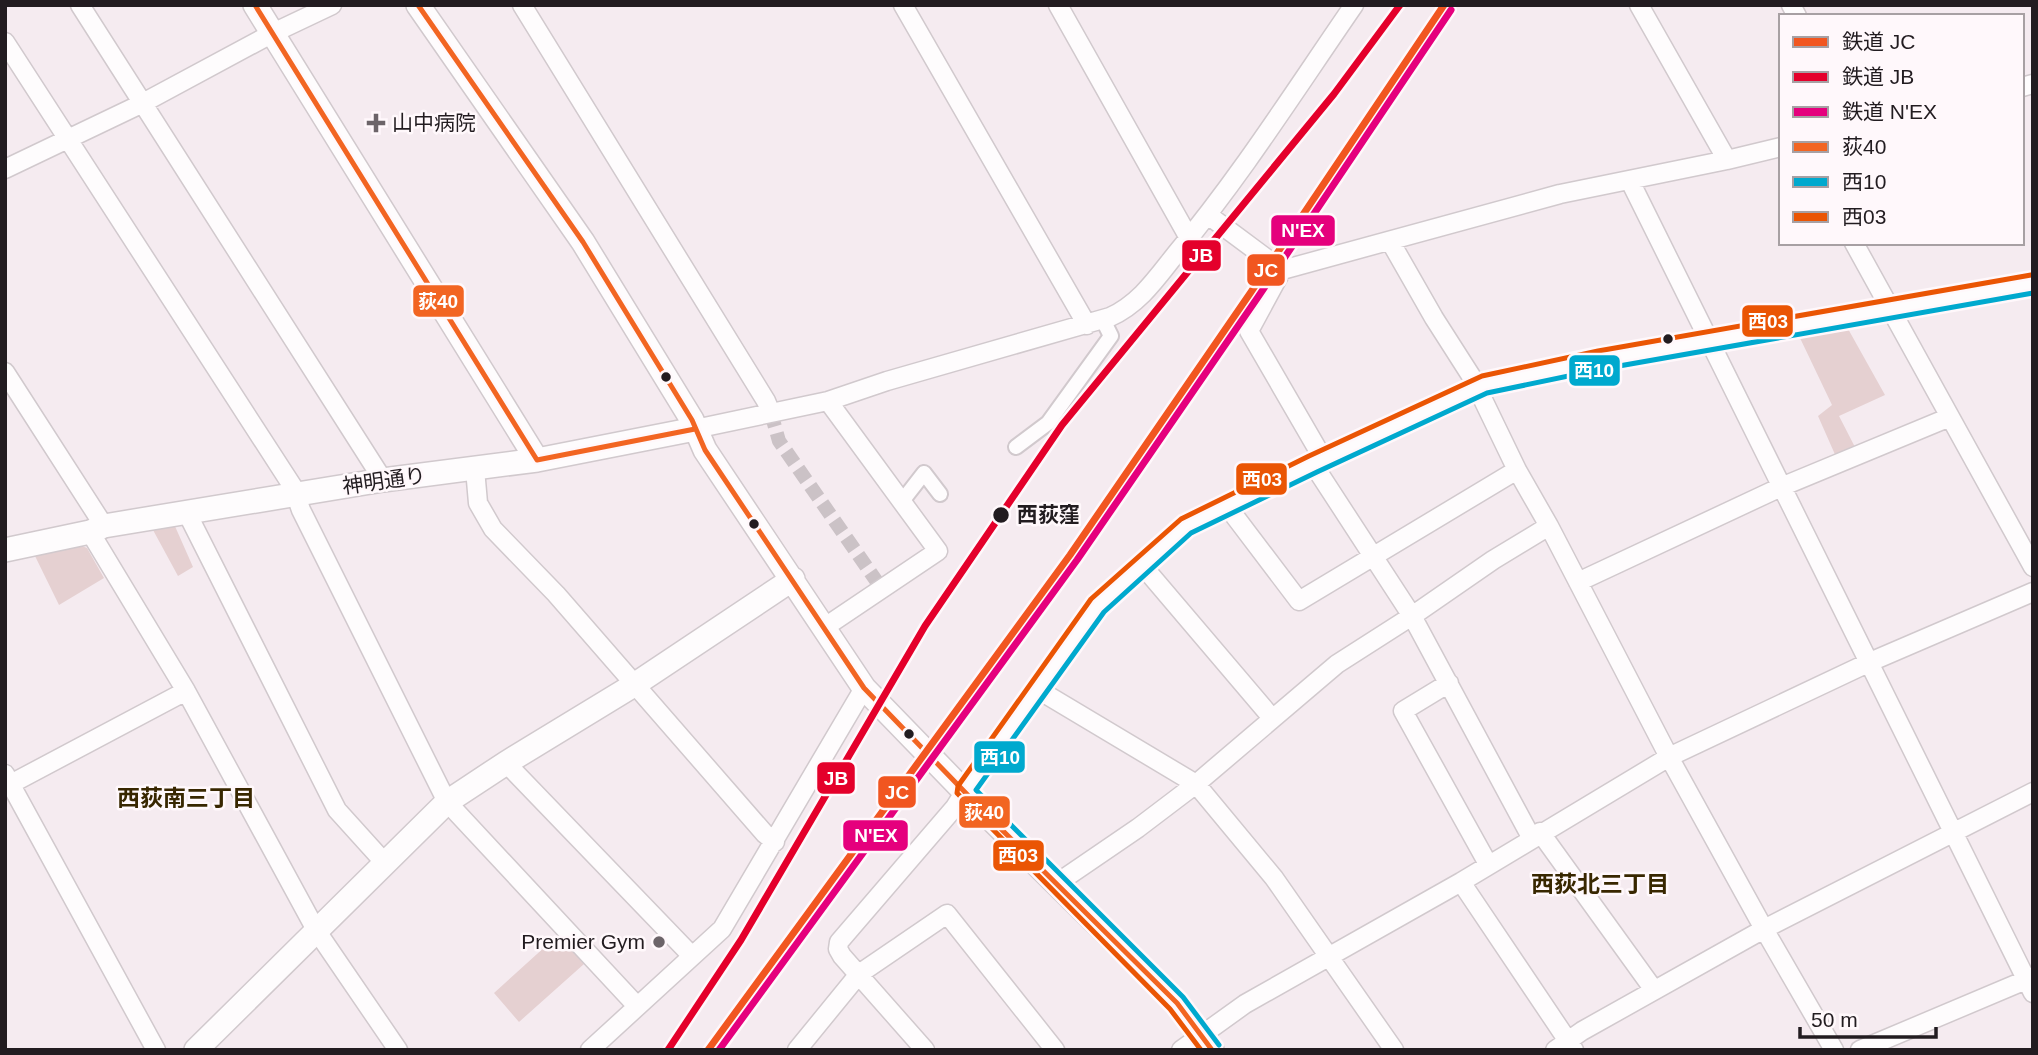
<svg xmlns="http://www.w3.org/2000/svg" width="2038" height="1055" font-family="Helvetica,'Noto Sans JP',sans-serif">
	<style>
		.green { fill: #e5d0d1 }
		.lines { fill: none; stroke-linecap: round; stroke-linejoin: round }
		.pedestrian-tunnel { stroke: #cbc2c6; stroke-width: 14; stroke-dasharray: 14 7; stroke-linecap: butt }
		.pedestrian-casing { stroke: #d1c9cd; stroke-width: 18 }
		.minor-casing { stroke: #d1c9cd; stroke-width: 21 }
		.tertiary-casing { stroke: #d1c9cd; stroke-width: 26 }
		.pedestrian { stroke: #fefcfd; stroke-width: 14 }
		.minor { stroke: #fefcfd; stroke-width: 18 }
		.tertiary { stroke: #fefcfd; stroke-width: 23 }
		.bus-1-casing { stroke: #fff8fb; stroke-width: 10 }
		.bus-2-casing { stroke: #fff8fb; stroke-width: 10 }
		.bus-3-casing { stroke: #fff8fb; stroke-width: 10 }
		.bus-1 { stroke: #f26522; stroke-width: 5 }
		.bus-2 { stroke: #00a9ce; stroke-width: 5 }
		.bus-3 { stroke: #ea5504; stroke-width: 5 }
		.rail-1-casing { stroke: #fff8fb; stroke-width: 12 }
		.rail-2-casing { stroke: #fff8fb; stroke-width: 12 }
		.rail-3-casing { stroke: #fff8fb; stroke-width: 12 }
		.rail-1 { stroke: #f15620; stroke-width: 7 }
		.rail-2 { stroke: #e4002b; stroke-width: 7 }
		.rail-3 { stroke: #e5007d; stroke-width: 7 }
		.poi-dot { fill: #6c6469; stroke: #fff8fb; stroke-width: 2.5 }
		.bus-dot { fill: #221c20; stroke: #fff8fb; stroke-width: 2.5 }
		.labels { text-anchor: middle; stroke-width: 5; stroke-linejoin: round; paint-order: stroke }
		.poi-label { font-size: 21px; fill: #221c20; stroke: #fff8fb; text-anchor: start }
		.street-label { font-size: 21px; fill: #221c20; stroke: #fff8fb }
		.stop-label { font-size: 21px; font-weight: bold; fill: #221c20; stroke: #fff8fb; text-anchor: start }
		.neighbourhood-label { font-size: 23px; font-weight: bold; fill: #382700; stroke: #fff8fb }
		.line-badge { stroke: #fff8fb; stroke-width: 2.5 }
		.badge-label { font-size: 19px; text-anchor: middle; font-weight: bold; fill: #fff }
	</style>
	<rect width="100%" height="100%" fill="#f5ebf0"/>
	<path class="green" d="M1847 327 1885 395 1839 416 1857 451 1837 459 1818 416 1832 405 1800 338Z
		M174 524 193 567 178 576 153 530Z
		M77 544 87 548 104 578 59 605 35 556Z
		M558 935 584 964 519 1022 494 993Z"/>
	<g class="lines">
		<path class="pedestrian-tunnel" d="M771 413 779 441 882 589"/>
		<defs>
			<path id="pedestrian" d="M1016 447 1048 423 1111 336 1103 320
				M903 500 924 473 940 494"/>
			<path id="minor" d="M80 5 383 480
				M522 5 766 401 771 413
				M903 5 1087 325
				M1058 5 1189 238
				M1639 5 1727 160
				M1791 5 1797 16
				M5 42 293 487 301 510 447 802 637 1006
				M2022 87 2033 84
				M5 169 141 104 273 33 332 5
				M1630 181 2033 993
				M1208 215 1282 270
				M1390 241 1434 318 1473 379 1517 470 1549 526 1669 757 1764 929 1834 1050
				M1854 243 2033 567
				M5 372 104 526
				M695 429 828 401 887 381 1110 317C1139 304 1156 279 1175 255 1241 176 1296 89 1354 5
				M1329 456 1318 450 1249 331 1282 270 1560 194 1727 160 1781 147
				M1313 464 1412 616 1531 837
				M475 469 478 503 493 529 556 594 765 834 775 842
				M1227 506 1299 601 1517 470
				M187 513 337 810 384 862
				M90 532 186 691 316 930 398 1050
				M1142 565 1272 718
				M1578 582 1781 487 1950 417
				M825 627 938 551 828 401
				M1449 683 1403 711 1488 864
				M1037 689 1196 784 1274 878 1394 1050
				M506 763 692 956
				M5 774 156 1050
				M5 787 186 691
				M1540 832 1654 990
				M1461 882 1574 1050
				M1056 884 1138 828 1196 784 1337 664 1412 616 1493 560 1549 526
				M590 1050 722 929 864 688
				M797 1050 859 974 947 914 1055 1050
				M925 1050 842 956 838 949 839 942 955 807 965 791
				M1181 1050 1245 1004 1461 882 1669 757 1870 662 2033 592
				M1555 1050 1582 1031 1764 929 2033 792
				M1860 1050 2033 977"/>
			<path id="tertiary" d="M255 5 537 460
				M418 5 583 242 692 420 705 450 864 688 989 817 1177 1003 1212 1050
				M5 550 90 532 104 526 383 480 537 460 695 429
				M965 791 1097 606 1186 526 1313 464 1484 385 1600 360 2033 284
				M196 1050 447 802 506 763 634 685 793 579"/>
		</defs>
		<use href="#pedestrian" class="pedestrian-casing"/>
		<use href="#minor" class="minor-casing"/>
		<use href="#tertiary" class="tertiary-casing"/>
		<use href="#pedestrian" class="pedestrian"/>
		<use href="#minor" class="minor"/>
		<use href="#tertiary" class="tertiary"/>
		<defs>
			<path id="bus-1" d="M255 5 537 460 695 429
				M418 5 583 242 692 420 705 450 864 688 989 817 1177 1003 1212 1050"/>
			<path id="bus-2" d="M1219 1045 1183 997 976 790 1104 612 1191 533 1317 472 1487 393 1602 369 2033 293"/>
			<path id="bus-3" d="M1201 1050 1170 1009 957 793 958 786 1091 599 1181 519 1309 456 1482 376 1598 351 2031 275"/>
		</defs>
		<use href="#bus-1" class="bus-1-casing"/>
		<use href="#bus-2" class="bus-2-casing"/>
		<use href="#bus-3" class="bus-3-casing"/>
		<use href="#bus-1" class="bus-1"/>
		<use href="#bus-2" class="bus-2"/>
		<use href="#bus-3" class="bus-3"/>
		<defs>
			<path id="rail-1" d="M708 1050 1070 555 1251 292 1444 5"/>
			<path id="rail-2" d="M668 1050 741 940 925 626 1062 425 1334 94 1400 5"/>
			<path id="rail-3" d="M719 1050 1077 560 1258 297 1451 10"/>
		</defs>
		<use href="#rail-1" class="rail-1-casing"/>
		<use href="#rail-2" class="rail-2-casing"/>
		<use href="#rail-3" class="rail-3-casing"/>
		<use href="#rail-1" class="rail-1"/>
		<use href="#rail-2" class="rail-2"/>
		<use href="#rail-3" class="rail-3"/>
	</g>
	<g class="poi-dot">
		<path d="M372.5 112.5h7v7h7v7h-7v7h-7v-7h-7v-7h7z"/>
		<circle cx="659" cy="942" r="7"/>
	</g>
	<g class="bus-dot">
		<circle cx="1668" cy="339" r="6"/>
		<circle cx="666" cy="377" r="6"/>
		<circle cx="1001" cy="515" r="9"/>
		<circle cx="754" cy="524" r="6"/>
		<circle cx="909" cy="734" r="6"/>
	</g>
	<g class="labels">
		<g class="poi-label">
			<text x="392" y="130">山中病院</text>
			<text x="645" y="949" text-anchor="end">Premier Gym</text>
		</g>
		<g class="street-label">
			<text transform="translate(384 481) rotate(-8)" y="7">神明通り</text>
		</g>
		<g class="stop-label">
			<text x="1017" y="522">西荻窪</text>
		</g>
		<g class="neighbourhood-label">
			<text x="186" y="806">西荻南三丁目</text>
			<text x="1600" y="892">西荻北三丁目</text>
		</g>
	</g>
	<g class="line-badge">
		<rect x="1270" y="214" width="66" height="33" rx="7" fill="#e5007d"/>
		<rect x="1181" y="239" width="41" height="33" rx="7" fill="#e4002b"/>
		<rect x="1246" y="253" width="40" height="34" rx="7" fill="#f15620"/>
		<rect x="412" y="284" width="53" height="34" rx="7" fill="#f26522"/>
		<rect x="1741" y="304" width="53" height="34" rx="7" fill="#ea5504"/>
		<rect x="1568" y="354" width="53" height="33" rx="7" fill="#00a9ce"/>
		<rect x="1235" y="462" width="53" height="34" rx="7" fill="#ea5504"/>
		<rect x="973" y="740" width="53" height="34" rx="7" fill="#00a9ce"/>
		<rect x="816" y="761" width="40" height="34" rx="7" fill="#e4002b"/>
		<rect x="877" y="775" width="40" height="34" rx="7" fill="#f15620"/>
		<rect x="958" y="795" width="53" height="34" rx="7" fill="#f26522"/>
		<rect x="842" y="819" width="67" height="33" rx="7" fill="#e5007d"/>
		<rect x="992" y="839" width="53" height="33" rx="7" fill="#ea5504"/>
	</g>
	<g class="badge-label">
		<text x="1303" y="237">N'EX</text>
		<text x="1201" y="262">JB</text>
		<text x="1266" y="277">JC</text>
		<text x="438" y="308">荻40</text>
		<text x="1768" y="328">西03</text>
		<text x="1594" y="377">西10</text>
		<text x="1262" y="486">西03</text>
		<text x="1000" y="764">西10</text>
		<text x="836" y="785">JB</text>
		<text x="897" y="799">JC</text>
		<text x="984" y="819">荻40</text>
		<text x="876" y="842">N'EX</text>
		<text x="1018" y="862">西03</text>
	</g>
	<rect width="2038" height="1055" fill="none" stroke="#221c20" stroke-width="14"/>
	<rect x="1779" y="14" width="245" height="231" fill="#fff8fb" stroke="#a7a0a3" stroke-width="2"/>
	<rect x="1793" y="37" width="35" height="10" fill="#f15620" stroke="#a7a0a3" stroke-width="2"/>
	<text x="1842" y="49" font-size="21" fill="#221c20">鉄道 JC</text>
	<rect x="1793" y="72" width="35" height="10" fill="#e4002b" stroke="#a7a0a3" stroke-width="2"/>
	<text x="1842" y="84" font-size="21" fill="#221c20">鉄道 JB</text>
	<rect x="1793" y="107" width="35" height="10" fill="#e5007d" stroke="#a7a0a3" stroke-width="2"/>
	<text x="1842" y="119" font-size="21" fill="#221c20">鉄道 N'EX</text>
	<rect x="1793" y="142" width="35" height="10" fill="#f26522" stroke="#a7a0a3" stroke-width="2"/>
	<text x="1842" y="154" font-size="21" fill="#221c20">荻40</text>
	<rect x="1793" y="177" width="35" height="10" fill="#00a9ce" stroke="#a7a0a3" stroke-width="2"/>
	<text x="1842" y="189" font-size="21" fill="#221c20">西10</text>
	<rect x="1793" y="212" width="35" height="10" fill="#ea5504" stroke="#a7a0a3" stroke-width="2"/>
	<text x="1842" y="224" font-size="21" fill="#221c20">西03</text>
	<path d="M1800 1027v10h136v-10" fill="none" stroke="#221c20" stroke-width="3.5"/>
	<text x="1811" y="1027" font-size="21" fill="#221c20" stroke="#fff8fb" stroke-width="5" paint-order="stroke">50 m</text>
</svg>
